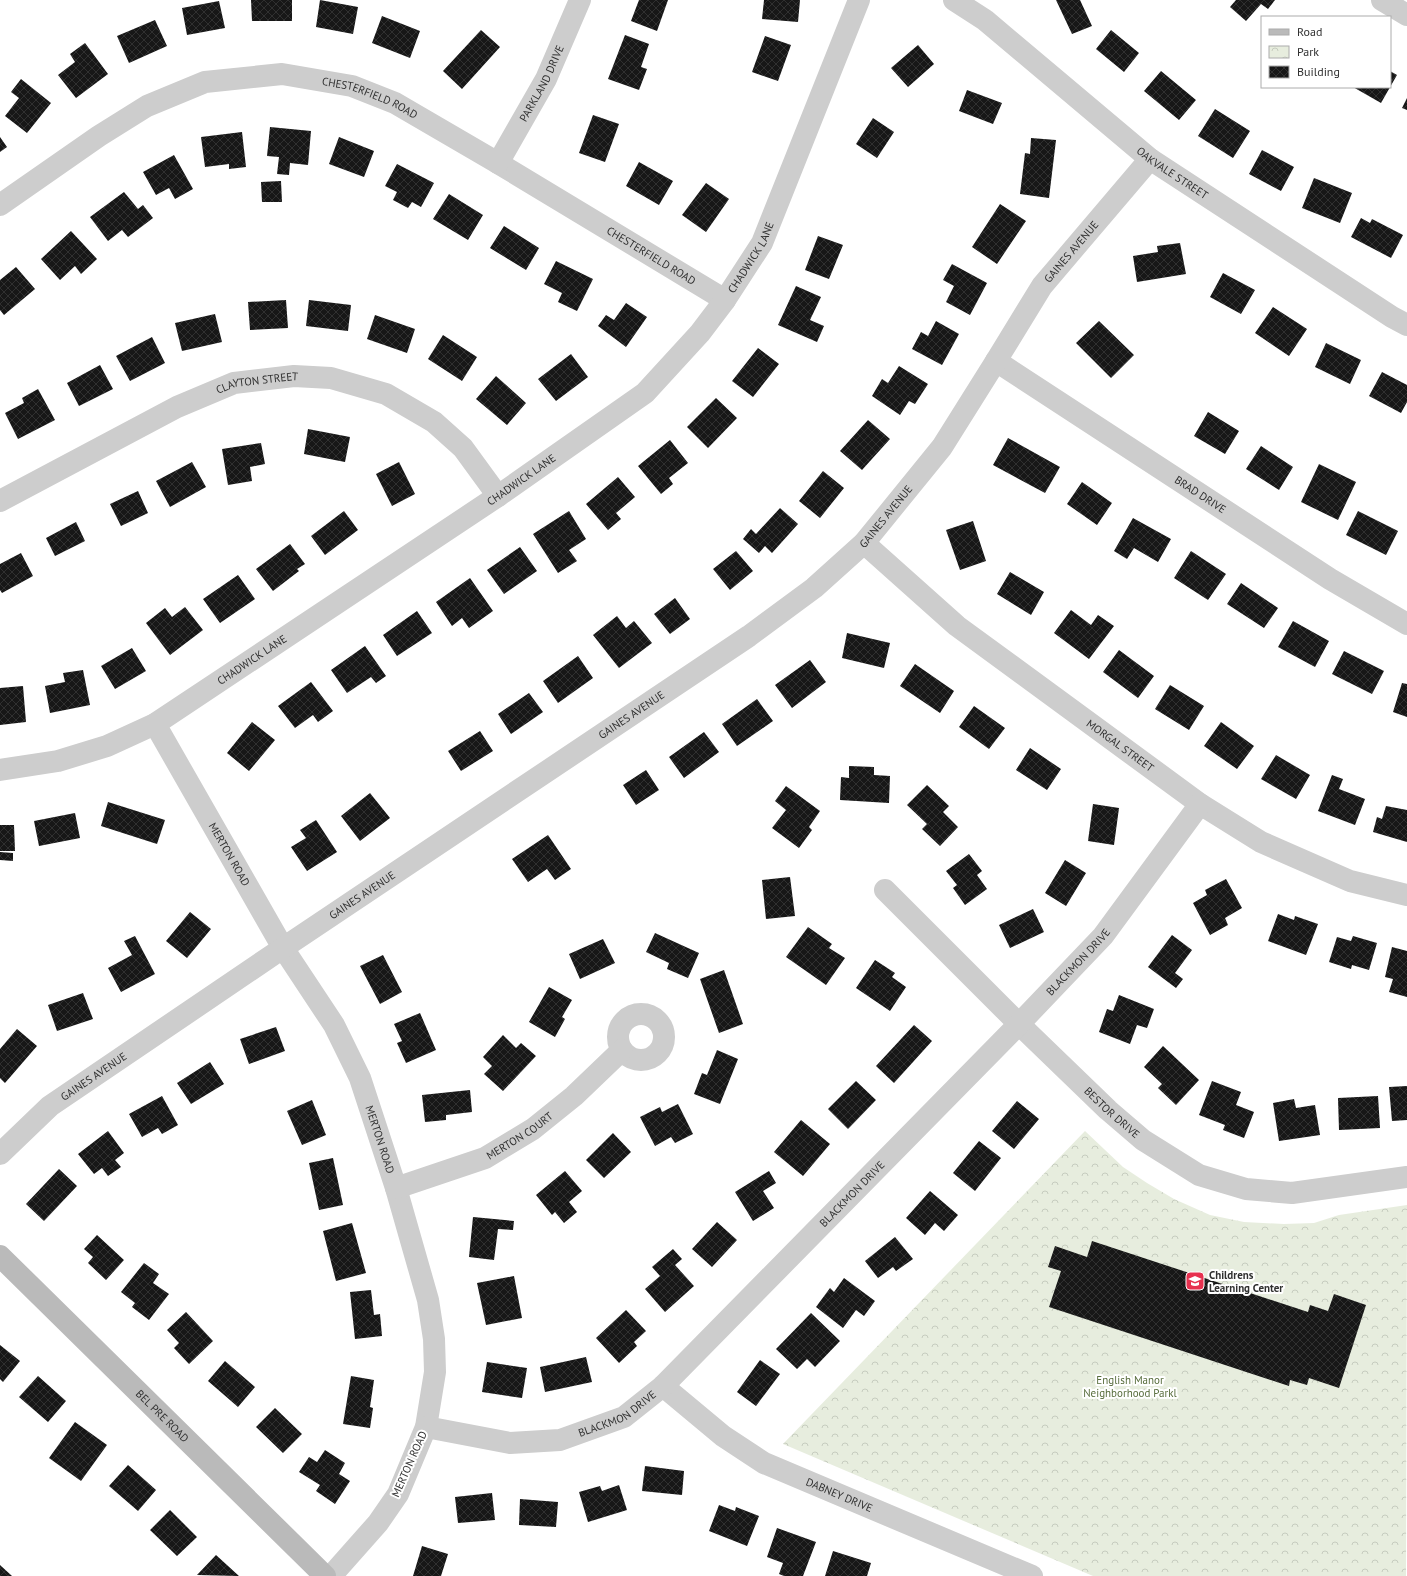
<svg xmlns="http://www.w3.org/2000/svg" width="1407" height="1576" font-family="'PT Sans',sans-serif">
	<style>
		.park { fill: url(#park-crowns) }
		.building { fill: url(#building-cross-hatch) }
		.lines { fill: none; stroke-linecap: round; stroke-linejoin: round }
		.minor { stroke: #cdcdcd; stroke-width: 22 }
		.tertiary { stroke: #cdcdcd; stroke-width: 22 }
		.secondary { stroke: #bababa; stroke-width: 22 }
		.labels { text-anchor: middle; stroke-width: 4; stroke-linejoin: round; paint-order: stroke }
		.street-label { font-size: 11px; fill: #303030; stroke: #fff }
		.poi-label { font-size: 11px; font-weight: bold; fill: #303030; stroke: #fff; text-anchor: start }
		.park-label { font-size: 11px; fill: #576c3c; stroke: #fff }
	</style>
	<defs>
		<pattern id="park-crowns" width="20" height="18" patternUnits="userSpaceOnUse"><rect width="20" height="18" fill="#e7edde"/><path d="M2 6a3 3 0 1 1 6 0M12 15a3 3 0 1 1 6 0" fill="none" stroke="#c6ccbf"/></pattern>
		<pattern id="building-cross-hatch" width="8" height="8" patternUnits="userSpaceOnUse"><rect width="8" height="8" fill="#171717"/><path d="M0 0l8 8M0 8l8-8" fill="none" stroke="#303030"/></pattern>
	</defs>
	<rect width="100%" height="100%" fill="#fff"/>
	<path class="park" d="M1085 1131 1123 1167 1147 1183 1174 1199 1210 1215 1244 1222 1284 1224 1314 1223 1339 1215 1407 1205 1406 1576H1093L783 1444Z"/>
	<path class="building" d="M251 0H292V21H252Z
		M320 0 358 7 353 34 316 27Z
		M639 0H668L657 31 631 21Z
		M764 0H800L798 22 762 19Z
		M1056 0H1080L1092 26 1072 34Z
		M1236 0H1275L1268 9 1261 4 1246 21 1230 7Z
		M219 1 225 28 187 35 182 8Z
		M382 16 420 31 410 58 372 43Z
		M155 20 167 46 129 63 117 36Z
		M481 30 500 47 462 89 443 71Z
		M1111 30 1139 53 1124 72 1096 49Z
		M625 35 649 44 641 67 647 69 639 90 608 79Z
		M765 36 791 45 778 81 752 72Z
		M85 43 108 74 76 98 58 75 75 62 70 54Z
		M918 45 934 64 908 87 891 68Z
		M1161 71 1196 100 1179 120 1144 91Z
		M1390 71 1397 75 1381 103 1353 87H1390Z
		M21 79 51 103 27 133 5 116 19 98 11 92Z
		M967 90 1002 103 993 124 959 111Z
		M1407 98V110L1402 108Z
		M1215 109 1250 131 1233 158 1198 136Z
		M593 115 619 124 605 162 579 153Z
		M873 118 894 132 877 158 856 144Z
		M270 127 311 131 308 165 290 163 289 175 277 174 279 157 267 156Z
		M242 132 246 167 229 169V164L205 167 201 137Z
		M0 137 7 147 0 152Z
		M339 137 374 151 364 177 329 164Z
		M1031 138 1056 140 1049 198 1020 194 1025 153 1030 154Z
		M1262 150 1294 167 1281 191 1249 174Z
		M174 155 193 189 175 199 169 188 156 195 143 172Z
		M639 162 673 181 659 205 626 186Z
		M397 164 434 183 421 207 412 202 408 208 393 200 397 192 385 186Z
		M1314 178 1352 193 1340 223 1302 208Z
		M281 181 282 202H262L261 182Z
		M706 183 729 199 706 232 682 215Z
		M124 192 138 209 143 205 153 218 128 237 122 230 108 241 90 217Z
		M449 194 483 215 468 240 433 219Z
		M1000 204 1026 221 997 264 972 247Z
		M1361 218 1370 223 1372 219 1403 235 1391 258 1351 237Z
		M504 226 539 248 526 270 490 248Z
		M71 231 97 259 81 274 75 266 60 280 41 259Z
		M818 236 843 245 829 279 805 270Z
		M1180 243 1186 274 1137 282 1133 256 1158 252 1157 246Z
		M556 261 593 279 577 311 558 302 562 293 544 284Z
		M952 264 987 283 970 315 946 302 954 286 943 280Z
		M16 267 35 289 4 315 0 310V280Z
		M1223 273 1255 290 1241 314 1210 297Z
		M796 286 821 297 810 320 824 326 817 342 778 325Z
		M286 300 288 328 250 330 248 302Z
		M309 300 351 305 348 331 306 326Z
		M626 303 647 317 626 347 598 326 606 315 614 320Z
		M1273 307 1307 329 1289 356 1255 333Z
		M215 314 222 342 182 351 175 323Z
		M375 315 415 329 407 353 367 339Z
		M936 321 959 334 942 365 912 349 921 332 928 336Z
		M1099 321 1134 355 1111 378 1076 343Z
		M443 335 477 357 462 381 428 359Z
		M152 337 165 363 130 381 116 356Z
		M1326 343 1361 360 1350 384 1315 367Z
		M758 348 779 364 753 397 732 381Z
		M571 354 588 377 556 401 538 379Z
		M100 365 113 389 79 406 67 383Z
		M899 366 928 384 915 404 909 401 900 415 872 396 882 379 888 383Z
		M1382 372 1407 385V402L1401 413 1369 396Z
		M496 376 526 403 507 425 476 399Z
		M38 389 55 420 18 439 5 413 24 403 22 398Z
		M716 398 737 418 708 448 687 427Z
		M1208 412 1239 431 1225 454 1194 436Z
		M868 420 890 439 862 470 840 451Z
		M308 429 350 437 345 462 304 454Z
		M1008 438 1060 467 1045 493 993 465Z
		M670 440 688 463 669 478 673 484 661 494 638 466Z
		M261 443 265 464 250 467 252 481 228 485 222 449Z
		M1261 446 1293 467 1279 490 1246 469Z
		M192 462 206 487 170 507 156 481Z
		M399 462 415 494 392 506 376 474Z
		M1319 464 1356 482 1338 520 1301 502Z
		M823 471 844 488 820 518 799 501Z
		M618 477 635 497 616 513 621 519 608 530 586 504Z
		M1082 482 1112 503 1097 525 1067 504Z
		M138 491 148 513 121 526 110 504Z
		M780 508 798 524 772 553 765 546 759 553 743 539 751 529 756 534Z
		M344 511 358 530 325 555 311 536Z
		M569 511 586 539 569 550 577 561 558 573 533 534Z
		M1358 511 1398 531 1386 555 1346 535Z
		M1133 518 1171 539 1158 562 1134 548 1127 559 1114 551Z
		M973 521 986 561 960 570 946 530Z
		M76 522 85 541 55 556 46 538Z
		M290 544 305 564 297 569 299 571 273 591 256 569Z
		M520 547 537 571 504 594 487 570Z
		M736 551 753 571 730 590 713 569Z
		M1191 551 1226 574 1208 600 1174 578Z
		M21 553 33 576 2 593 0 590V564Z
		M1010 572 1044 592 1031 615 997 594Z
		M238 575 255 599 220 623 203 599Z
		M470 578 493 611 469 628 462 618 452 626 436 602Z
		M1241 583 1278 608 1264 628 1227 604Z
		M675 598 690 619 670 634 654 614Z
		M185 607 203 630 170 655 146 623 165 608 172 617Z
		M1071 610 1091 625 1098 615 1114 626 1089 659 1054 633Z
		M417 611 432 633 397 656 383 635Z
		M617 616 626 628 634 621 652 643 619 668 593 635Z
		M1293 621 1329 641 1315 667 1278 647Z
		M847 633 890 643 884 668 842 658Z
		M365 646 386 676 376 683 371 677 347 693 331 670Z
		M132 648 146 671 115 689 101 666Z
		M1119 650 1154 676 1138 698 1103 672Z
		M1344 651 1384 671 1372 694 1332 674Z
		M578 656 593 678 558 703 543 681Z
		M810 660 826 682 792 708 775 685Z
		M915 664 954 691 940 713 900 686Z
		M83 670 90 705 50 713 45 686 65 682 63 673Z
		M311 682 333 711 318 722 313 715 295 728 278 706Z
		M1402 683 1407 684V717L1393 712Z
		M1170 685 1204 706 1189 730 1155 709Z
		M23 686 26 722 0 725V688Z
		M529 693 543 712 511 734 498 714Z
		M757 699 773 721 737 746 722 724Z
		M974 706 1005 728 989 749 959 727Z
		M252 722 275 740 249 771 227 753Z
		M1221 722 1254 746 1237 769 1204 746Z
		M480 731 493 751 461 771 448 751Z
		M704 732 719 752 684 778 669 757Z
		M1030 748 1061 769 1047 790 1016 770Z
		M1276 755 1310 775 1296 799 1261 779Z
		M849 766 874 767V775L890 776 889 803 840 800 841 777 849 778Z
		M646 770 659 790 636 805 623 785Z
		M1332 775 1343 779 1339 789 1365 799 1355 825 1318 811Z
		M927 785 949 806 943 812 958 827 940 846 922 829 927 824 907 805Z
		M786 786 820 811 809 827 812 830 799 848 772 828 786 810 775 801Z
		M370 793 390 818 360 841 341 816Z
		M108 802 165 820 157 844 101 826Z
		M1093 804 1119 808 1114 845 1088 841Z
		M1386 806 1407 810V842L1373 832 1377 817 1382 819Z
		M75 813 80 838 39 846 34 821Z
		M316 820 337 852 307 871 291 847 306 838 300 830Z
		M0 825H14L15 851H0Z
		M548 835 571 869 555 880 547 869 528 882 512 859Z
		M0 852 13 853V861L0 860Z
		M969 854 982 871 977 875 987 889 965 905 953 888 957 885 946 871Z
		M1065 860 1086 873 1066 906 1045 893Z
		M790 877 795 916 766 919 762 880Z
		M1226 879 1242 908 1225 918 1228 925 1210 935 1193 903 1207 895 1205 890Z
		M1033 909 1044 932 1010 948 999 925Z
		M190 912 211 929 187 958 166 941Z
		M1278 914 1294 920 1295 916 1318 924 1306 955 1268 941Z
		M808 927 832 944 829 948 845 958 826 985 786 957Z
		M655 933 699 953 688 978 667 969 669 963 646 952Z
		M1172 935 1192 950 1175 973 1183 979 1176 988 1148 967Z
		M135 936 155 974 121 992 108 968 132 955 124 941Z
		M1353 936 1377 943 1369 970 1352 965 1351 969 1329 962 1337 937 1351 941Z
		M603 939 615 963 580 979 569 954Z
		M1392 947 1407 951V997L1389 992 1393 979 1385 977Z
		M383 955 402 992 380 1004 360 966Z
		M875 960 895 973 892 977 906 987 890 1011 856 988Z
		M724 970 743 1024 719 1033 700 979Z
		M549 987 572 1000 562 1017 565 1019 555 1037 529 1022Z
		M83 993 93 1019 57 1031 48 1005Z
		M1119 995 1154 1009 1147 1028 1137 1025 1130 1044 1099 1032 1107 1009 1113 1011Z
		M420 1013 436 1050 406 1063 397 1043 402 1041 394 1024Z
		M914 1025 932 1041 894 1083 876 1066Z
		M276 1027 285 1051 249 1064 240 1039Z
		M17 1029 37 1046 5 1083 0 1078V1049Z
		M503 1035 516 1048 521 1043 536 1056 503 1091 484 1074 492 1066 483 1057Z
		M1163 1046 1199 1080 1176 1105 1158 1088 1162 1084 1144 1067Z
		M717 1050 738 1059 720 1104 694 1094 702 1073 707 1075Z
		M210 1062 224 1084 191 1104 177 1083Z
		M856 1081 876 1100 848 1129 828 1109Z
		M1212 1081 1241 1092 1236 1105 1254 1112 1244 1138 1223 1130 1225 1125 1199 1115Z
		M1407 1086V1120L1392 1121 1389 1087Z
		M470 1090 472 1112 446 1115V1120L425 1122 422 1095Z
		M162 1096 178 1125 162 1134 158 1128 142 1137 129 1114Z
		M1378 1096 1380 1128 1339 1130 1338 1098Z
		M1294 1099 1296 1108 1315 1105 1320 1135 1279 1141 1273 1103Z
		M312 1100 326 1135 302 1145 287 1111Z
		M1017 1101 1039 1119 1014 1149 992 1131Z
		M678 1104 693 1134 675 1143 671 1137 655 1146 640 1117 660 1107 662 1112Z
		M801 1120 830 1144 803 1176 774 1152Z
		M108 1131 124 1153 115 1160 121 1167 108 1176 102 1168 94 1174 78 1154Z
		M613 1133 631 1152 604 1178 586 1160Z
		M979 1141 1001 1158 975 1191 953 1173Z
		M333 1158 343 1205 319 1210 309 1163Z
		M59 1169 77 1186 44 1221 26 1204Z
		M565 1171 582 1191 569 1202 577 1212 564 1223 555 1212 552 1215 536 1195Z
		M769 1171 776 1183 763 1191 774 1208 753 1221 735 1192Z
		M930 1191 958 1215 944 1231 935 1223 925 1235 906 1218Z
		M473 1217 514 1221 513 1230 498 1229 494 1260 469 1257Z
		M717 1222 737 1240 712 1267 692 1249Z
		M352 1223 366 1273 336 1281 323 1231Z
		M97 1235 124 1260 106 1280 88 1263 93 1257 84 1249Z
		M895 1237 913 1259 896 1271 893 1267 878 1278 865 1261Z
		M1092 1241 1308 1312 1310 1305 1328 1311 1334 1294 1366 1305 1339 1388 1309 1378 1307 1385 1290 1380 1289 1386 1049 1307 1061 1271 1048 1267 1055 1246 1087 1257Z
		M673 1249 682 1259 675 1265 694 1286 665 1312 645 1289 660 1276 652 1267Z
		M144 1263 159 1274 153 1283 169 1294 149 1320 132 1307 135 1303 121 1292Z
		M514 1276 522 1318 486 1325 477 1283Z
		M844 1278 875 1301 864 1316 856 1310 843 1328 816 1307 830 1288 834 1292Z
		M371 1290 374 1315 380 1314 382 1336 355 1339 350 1292Z
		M626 1310 646 1331 634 1342 637 1346 619 1363 596 1338Z
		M186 1312 213 1341 189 1364 174 1348 179 1343 167 1330Z
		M811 1313 840 1341 815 1367 807 1359 797 1369 776 1349Z
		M0 1345 20 1361 3 1382 0 1379Z
		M586 1357 592 1382 545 1392 540 1367Z
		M760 1360 780 1374 756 1406 737 1392Z
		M225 1361 255 1387 238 1407 208 1381Z
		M487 1362 527 1368 522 1398 482 1392Z
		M38 1376 66 1401 48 1422 19 1397Z
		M351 1376 374 1380 370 1407 373 1408 370 1428 343 1424Z
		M275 1408 302 1434 283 1453 256 1427Z
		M75 1422 107 1445 81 1481 49 1458Z
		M325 1450 345 1463 339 1474 350 1481 335 1504 316 1491 320 1485 299 1472 309 1457 317 1462Z
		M128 1465 156 1490 138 1511 109 1486Z
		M645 1466 684 1471 682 1495 642 1491Z
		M619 1485 627 1510 588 1522 579 1492 600 1486 602 1491Z
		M492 1493 495 1520 458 1523 455 1497Z
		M520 1499 558 1502 556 1527 519 1525Z
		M719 1505 735 1511 736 1507 759 1516 747 1546 709 1531Z
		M170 1510 197 1537 177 1556 150 1530Z
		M777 1528 816 1542 803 1576H784L779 1574 783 1563 767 1557Z
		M422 1546 448 1554 441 1576H413Z
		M833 1551 871 1563 867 1576H825Z
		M216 1555 239 1576 197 1575Z
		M0 1565 12 1576H0Z"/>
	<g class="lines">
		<g class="minor">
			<path id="s1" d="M954 0 985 20 1150 159 1392 317 1407 325"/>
			<path id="s2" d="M498 163 725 300"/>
			<path id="s3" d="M996 361 1330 579 1407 624"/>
			<path id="s4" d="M0 501 177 407 234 383 294 376 331 378 386 394 434 422 463 448 498 496"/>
			<path id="s5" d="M864 543 957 626 1200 804 1261 842 1350 881 1407 895"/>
			<path id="s6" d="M155 724 283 948 334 1025 360 1078 396 1188 428 1300 434 1339 435 1372 426 1427 398 1494 378 1523 331 1576"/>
			<path id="s7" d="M0 770 58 761 107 746 155 724 498 496 645 393 700 333 725 300 762 243 859 0"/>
			<path id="s8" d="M885 890 1019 1024 1108 1110 1143 1140 1199 1175 1246 1189 1292 1193 1407 1177"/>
			<circle cx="641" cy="1037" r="23"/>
			<path id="s9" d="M0 1154 50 1106 283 948 749 636 814 588 864 543 942 447 996 361 1042 286 1150 159"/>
			<path id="s10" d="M396 1188 485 1158 533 1129 574 1096 622 1050"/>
			<path id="s11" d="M663 1386 723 1436 764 1463 1032 1576"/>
			<path id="s12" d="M426 1427 510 1443 560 1440 624 1417 663 1386 1019 1024 1103 936 1200 804"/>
		</g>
		<g class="tertiary">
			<path d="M1382 0 1407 15"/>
			<path id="s13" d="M0 205 99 136 147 106 205 82 282 74 352 86 395 103 498 163 546 79 580 0"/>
		</g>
		<path class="secondary" id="s14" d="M0 1256 325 1576"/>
	</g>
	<defs>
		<symbol id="school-square" viewBox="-11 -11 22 22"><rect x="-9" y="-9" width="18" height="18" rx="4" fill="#e7314f" stroke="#fff"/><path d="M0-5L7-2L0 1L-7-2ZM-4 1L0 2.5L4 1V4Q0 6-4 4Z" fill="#fff"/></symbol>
	</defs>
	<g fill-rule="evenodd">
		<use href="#school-square" x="1184" y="1270" width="22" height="22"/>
	</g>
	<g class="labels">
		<g class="street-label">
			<text dy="4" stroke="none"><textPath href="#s13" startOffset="645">PARKLAND DRIVE</textPath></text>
			<text dy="4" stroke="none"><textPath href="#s13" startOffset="409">CHESTERFIELD ROAD</textPath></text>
			<text dy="4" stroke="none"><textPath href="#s1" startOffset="279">OAKVALE STREET</textPath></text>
			<text dy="4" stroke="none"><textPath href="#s9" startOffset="1418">GAINES AVENUE</textPath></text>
			<text dy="4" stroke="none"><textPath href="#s2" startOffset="179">CHESTERFIELD ROAD</textPath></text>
			<text dy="4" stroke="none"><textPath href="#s7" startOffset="927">CHADWICK LANE</textPath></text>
			<text dy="4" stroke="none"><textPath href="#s4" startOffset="285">CLAYTON STREET</textPath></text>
			<text dy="4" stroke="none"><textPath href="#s7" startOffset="603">CHADWICK LANE</textPath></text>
			<text dy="4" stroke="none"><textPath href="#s3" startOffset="244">BRAD DRIVE</textPath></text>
			<text dy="4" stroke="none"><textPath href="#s9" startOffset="1094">GAINES AVENUE</textPath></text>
			<text dy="4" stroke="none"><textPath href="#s7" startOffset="279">CHADWICK LANE</textPath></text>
			<text dy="4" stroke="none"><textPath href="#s9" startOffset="770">GAINES AVENUE</textPath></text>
			<text dy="4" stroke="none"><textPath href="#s5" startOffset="327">MORGAL STREET</textPath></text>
			<text dy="4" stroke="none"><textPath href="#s6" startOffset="150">MERTON ROAD</textPath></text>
			<text dy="4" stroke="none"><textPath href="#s9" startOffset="446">GAINES AVENUE</textPath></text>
			<text dy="4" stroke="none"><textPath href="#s12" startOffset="847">BLACKMON DRIVE</textPath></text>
			<text dy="4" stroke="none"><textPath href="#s9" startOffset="122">GAINES AVENUE</textPath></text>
			<text dy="4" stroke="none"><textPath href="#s8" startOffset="318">BESTOR DRIVE</textPath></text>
			<text dy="4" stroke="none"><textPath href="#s10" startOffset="135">MERTON COURT</textPath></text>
			<text dy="4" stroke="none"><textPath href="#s6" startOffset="474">MERTON ROAD</textPath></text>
			<text dy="4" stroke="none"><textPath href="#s12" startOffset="523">BLACKMON DRIVE</textPath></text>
			<text dy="4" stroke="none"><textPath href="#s12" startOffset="199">BLACKMON DRIVE</textPath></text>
			<text dy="4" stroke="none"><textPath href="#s14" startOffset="228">BEL PRE ROAD</textPath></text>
			<text transform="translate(409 1464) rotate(-66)" y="4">MERTON ROAD</text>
			<text dy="4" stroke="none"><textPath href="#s11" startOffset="209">DABNEY DRIVE</textPath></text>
		</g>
		<g class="poi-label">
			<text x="1209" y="1279">Childrens<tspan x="1209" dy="13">Learning Center</tspan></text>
		</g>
		<g class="park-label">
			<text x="1130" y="1384">English Manor<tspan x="1130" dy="13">Neighborhood Parkl</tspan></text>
		</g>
	</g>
	<rect x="1261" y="16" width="130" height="72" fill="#ffffff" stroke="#acacac"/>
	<rect x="1269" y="29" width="20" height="6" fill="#bababa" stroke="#acacac"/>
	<text x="1297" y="36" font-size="12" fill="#303030">Road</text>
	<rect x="1269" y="46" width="20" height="12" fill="url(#park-crowns)" stroke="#acacac"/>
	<text x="1297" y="56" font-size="12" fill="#303030">Park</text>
	<rect x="1269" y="66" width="20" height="12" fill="url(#building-cross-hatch)" stroke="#acacac"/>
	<text x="1297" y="76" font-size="12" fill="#303030">Building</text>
</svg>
